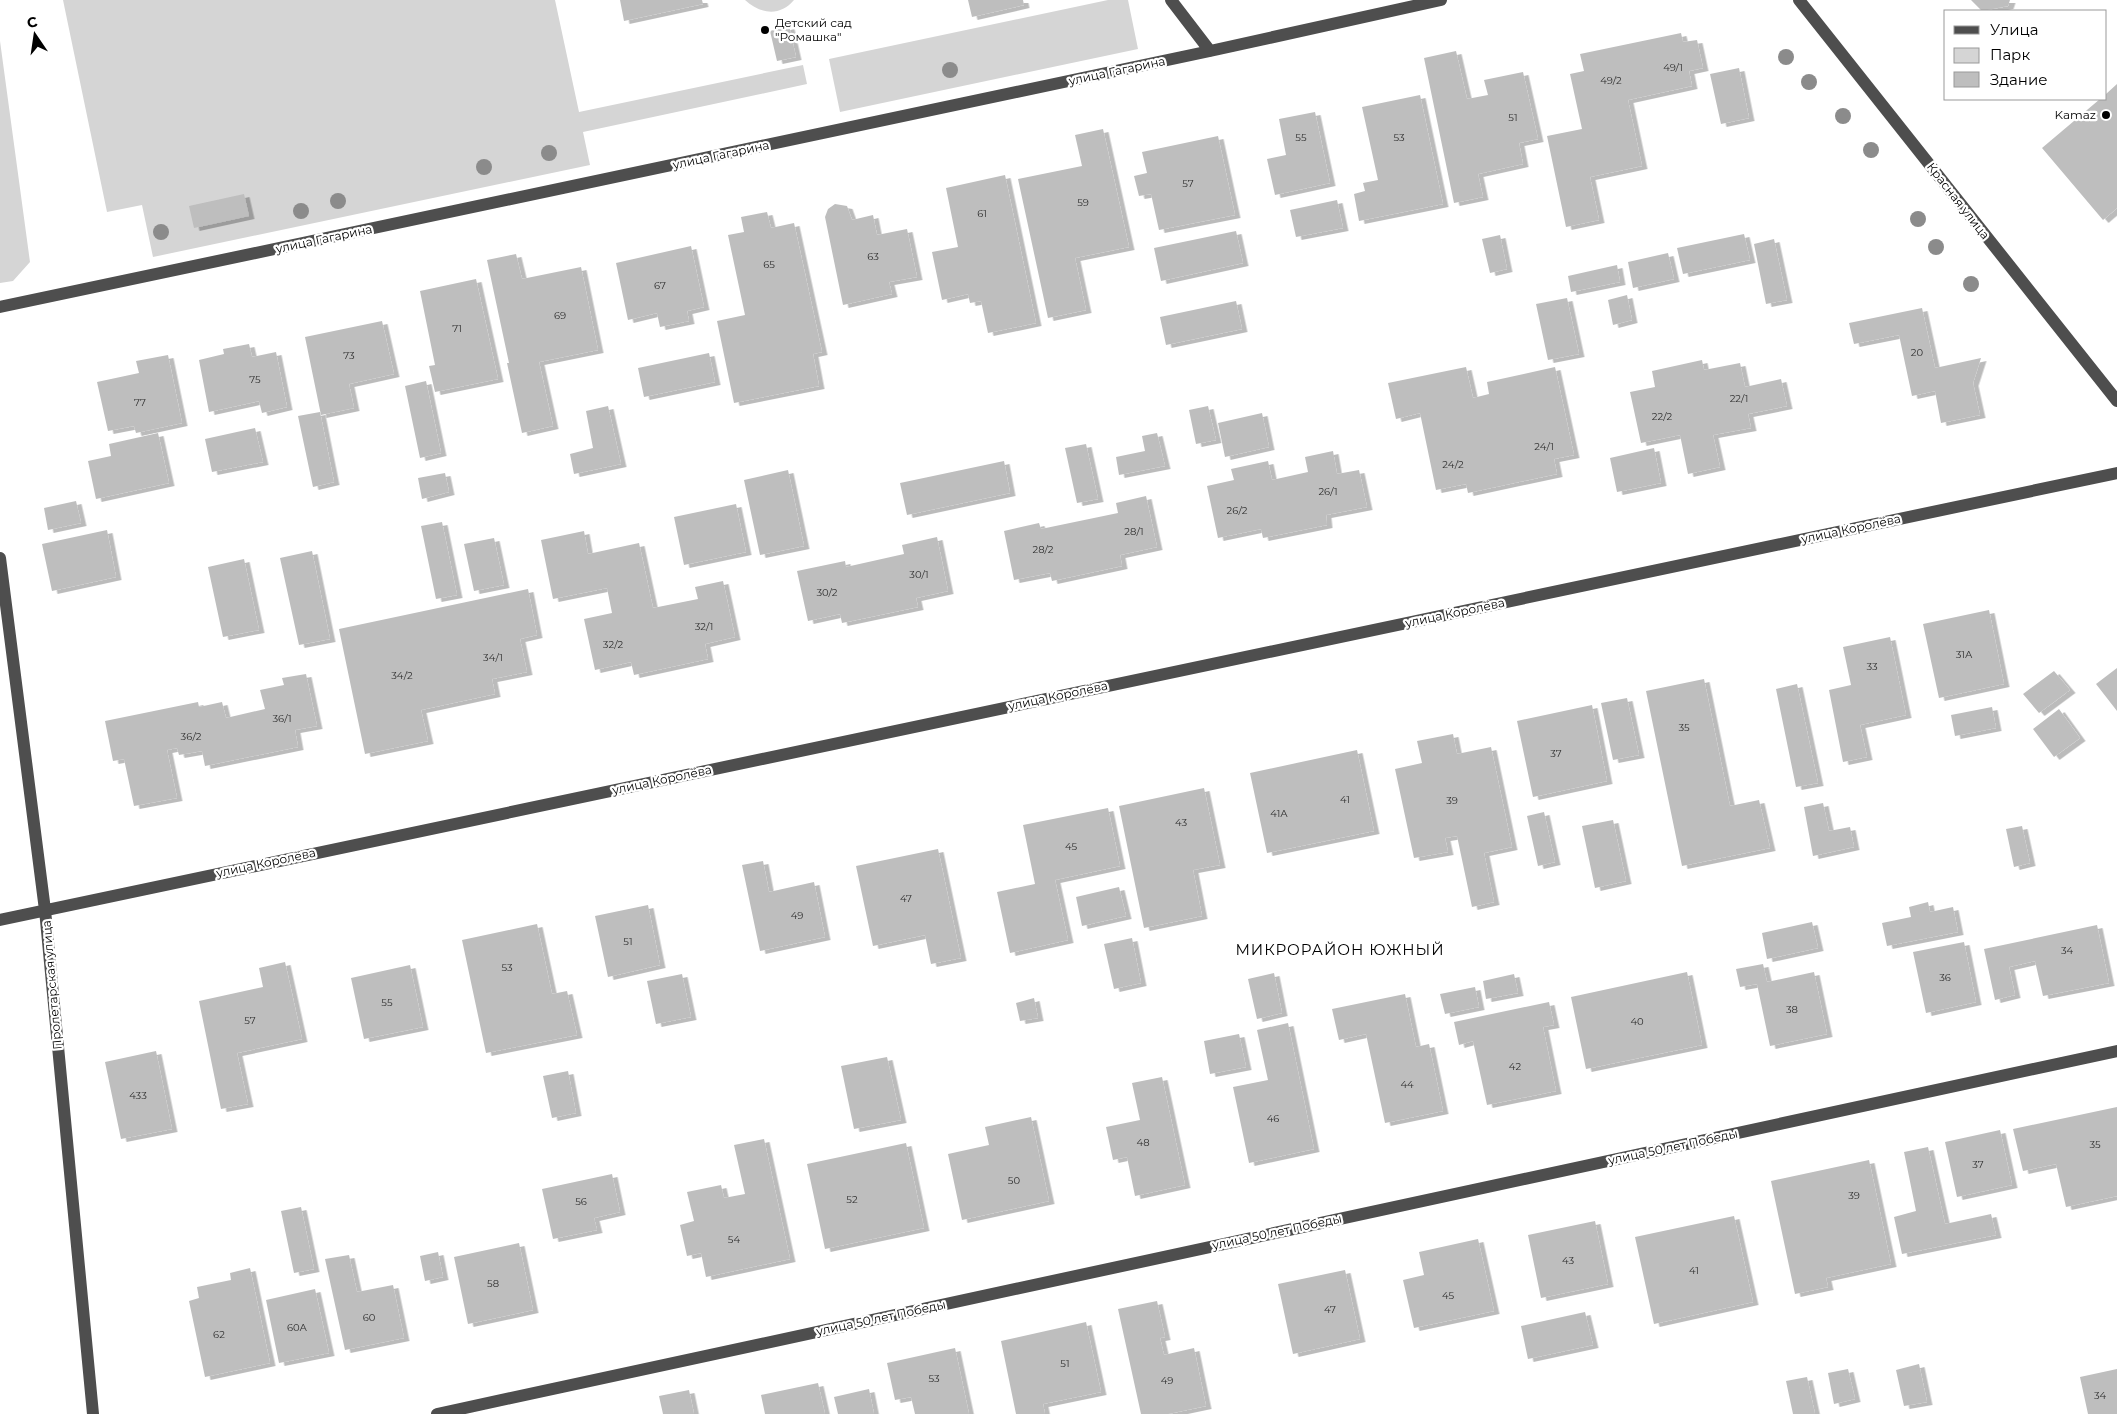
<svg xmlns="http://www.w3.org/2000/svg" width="2117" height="1414" font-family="Montserrat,sans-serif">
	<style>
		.green { fill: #d5d5d5 }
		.building { fill: #bebebe; filter: url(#shadow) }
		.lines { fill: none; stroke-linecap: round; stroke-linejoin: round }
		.minor { stroke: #4e4e4e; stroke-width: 12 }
		.tree { fill: #8b8b8b }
		.poi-dot { fill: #000; stroke: #fff; stroke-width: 2 }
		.labels { text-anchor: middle; stroke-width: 4.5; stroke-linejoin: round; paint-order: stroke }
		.number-label { font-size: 10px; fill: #303030 }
		.poi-label { font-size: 12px; fill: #000; stroke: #fff; text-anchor: start }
		.street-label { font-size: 12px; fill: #000; stroke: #fff }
		.quarter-label { font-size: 15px; letter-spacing: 1px; fill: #000; stroke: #fff }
	</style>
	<defs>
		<filter id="shadow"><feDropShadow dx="5.5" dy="3" stdDeviation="0" flood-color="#0004"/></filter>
	</defs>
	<rect width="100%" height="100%" fill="#fff"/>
	<path class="green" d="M63 0H555L579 112 803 65 807 84 583 132 590 165 153 257 142 205 107 212Z
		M745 0H794C780 17 760 14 745 0Z
		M1108 0H1128L1138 49 840 112 829 59Z
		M0 41 30 262 13 281 0 283Z"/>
	<path class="building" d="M620 0H702L703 4 624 21Z
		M968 0H1023L1024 5 972 17Z
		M1971 0H2010L2008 6 1982 11Z
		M789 26 796 57 777 61 770 31Z
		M1681 33 1683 42 1697 40 1703 68 1689 71 1692 86 1628 100 1642 166 1590 177 1599 220 1566 227 1547 136 1582 129 1570 74 1584 71 1580 54Z
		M1456 51 1467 99 1488 95 1484 80 1523 72 1538 139 1519 143 1523 164 1478 174 1483 197 1454 203 1424 58Z
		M1739 68 1749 118 1721 124 1710 74Z
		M2117 84V208L2103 220 2042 148 2100 99H2106V94Z
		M1420 95 1443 204 1359 221 1354 194 1365 191 1363 183 1378 180 1362 107Z
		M1315 112 1330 183 1275 195 1267 159 1286 155 1279 119Z
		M1103 129 1129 247 1075 258 1086 310 1048 318 1018 179 1082 166 1075 135Z
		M1218 136 1235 215 1159 230 1151 194 1139 196 1134 176 1147 173 1142 152Z
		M1005 175 1036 323 988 333 981 301 970 303 968 294 942 300 932 252 958 247 946 188Z
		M244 194 249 216 194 228 189 206Z
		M1337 200 1343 228 1296 237 1290 210Z
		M835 204 847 206 852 220 873 215 877 235 907 229 917 277 889 282 892 294 843 305 825 217 828 209Z
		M767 212 771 228 794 223 822 352 813 354 819 386 734 403 717 321 745 315 728 235 744 232 741 217Z
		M1236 231 1243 263 1161 281 1154 248Z
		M1744 234 1750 260 1683 274 1677 248Z
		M1500 235 1507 269 1490 273 1482 239Z
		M1774 239 1787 300 1766 304 1754 244Z
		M691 246 704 307 687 311 689 321 660 327 657 313 628 320 616 263Z
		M1668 253 1674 279 1633 288 1628 262Z
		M516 254 522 279 581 267 598 350 539 362 553 426 522 433 507 363H509L487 260Z
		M1617 265 1620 282 1571 292 1568 276Z
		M476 279 498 379 435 392 429 366 435 365 420 291Z
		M1627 295 1632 320 1613 325 1608 300Z
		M1567 298 1579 354 1548 360 1536 304Z
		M1236 301 1242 329 1166 345 1160 317Z
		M1922 308 1935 368 1981 358 1973 383 1980 415 1941 423 1935 391 1912 396 1899 335 1854 344 1849 323Z
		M382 321 394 374 349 384 354 408 321 415 305 337Z
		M249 344 252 357 276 352 287 407 262 413 259 401 209 412 199 360 224 354 223 349Z
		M709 353 715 382 644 397 638 368Z
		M168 355 182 423 136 433 134 426 108 431 97 382 139 373 136 361Z
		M1702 360 1704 370 1740 363 1745 387 1781 379 1787 406 1748 414 1751 428 1713 435 1720 467 1688 474 1680 435 1641 443 1630 392 1655 387 1652 371Z
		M1466 367 1473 398 1489 394 1487 382 1555 367 1574 455 1554 459 1557 474 1468 493 1466 484 1436 490 1420 413 1396 419 1388 383Z
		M426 381 441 453 420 458 405 386Z
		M608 406 621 464 574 474 570 454 593 448 586 411Z
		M1208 406 1216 440 1196 444 1189 410Z
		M320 412 334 482 313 487 298 416Z
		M1262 413 1269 447 1225 457 1218 423Z
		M255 428 263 462 212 472 205 439Z
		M158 433 169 483 96 499 88 461 111 456 109 444Z
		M1157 433 1165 466 1119 475 1116 457 1145 451 1142 436Z
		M1086 444 1098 499 1077 503 1065 448Z
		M1654 448 1661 483 1617 492 1610 458Z
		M1333 451 1337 474 1359 470 1367 507 1326 515 1327 525 1263 538 1261 529 1218 538 1207 486 1234 480 1231 469 1268 461 1272 480 1308 472 1305 457Z
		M1004 461 1010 493 907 515 900 483Z
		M788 470 804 546 760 555 744 480Z
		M445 473 449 492 422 499 418 478Z
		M1146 496 1157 547 1120 555 1122 566 1052 581 1050 573 1014 580 1004 531 1039 523 1041 529 1118 513 1116 503Z
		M76 501 81 523 48 530 44 508Z
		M736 504 746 552 684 565 674 517Z
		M442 522 457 595 436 599 421 526Z
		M107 530 116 577 52 591 42 544Z
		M584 531 588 554 639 543 653 608 698 599 695 587 723 581 735 637 705 644 708 659 634 675 631 662 595 670 584 619 612 613 607 588 553 599 541 540Z
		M937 537 948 591 916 598 918 607 842 623 840 614 808 621 797 571 845 561 846 567 904 554 902 545Z
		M494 538 504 585 474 591 464 544Z
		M312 551 330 639 299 645 280 558Z
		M244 559 259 630 223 637 208 567Z
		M528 589 537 635 520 639 527 672 492 679 495 694 421 710 428 741 365 754 339 629Z
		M1989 610 2004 684 1939 698 1923 624Z
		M1890 637 1906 715 1860 725 1867 757 1843 762 1829 690 1851 685 1843 647Z
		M2117 668V711L2096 684Z
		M2054 671 2070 690 2039 713 2023 694Z
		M306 674 317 726 295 730 298 747 205 766 202 751 179 755 177 748 167 750 177 798 134 806 124 759 113 761 105 721 198 702 199 707 222 702 226 718 265 709 260 690 284 685 282 678Z
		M1704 679 1730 806 1759 800 1770 848 1682 866 1646 691Z
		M1797 684 1818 783 1796 787 1776 689Z
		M1627 698 1639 755 1613 760 1601 703Z
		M1592 705 1607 781 1533 797 1517 721Z
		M1992 707 1996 728 1955 736 1951 715Z
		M2059 709 2080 738 2054 757 2033 729Z
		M1453 734 1457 754 1491 747 1512 847 1484 853 1494 902 1472 907 1457 836 1445 838 1448 852 1414 858 1395 769 1422 763 1417 741Z
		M1357 750 1374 831 1267 853 1250 773Z
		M1204 788 1220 865 1193 870 1202 916 1144 928 1119 806Z
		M1823 803 1829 831 1850 827 1854 847 1813 856 1804 807Z
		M1108 808 1120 866 1055 880 1068 940 1010 953 997 892 1035 884 1023 825Z
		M1544 812 1555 862 1538 866 1527 816Z
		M1613 820 1626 881 1595 888 1582 826Z
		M2022 826 2030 863 2014 867 2006 829Z
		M938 849 961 958 931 964 925 935 873 946 856 866Z
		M763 861 769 892 814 882 825 937 760 951 742 865Z
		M1119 887 1126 916 1082 926 1076 897Z
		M1928 902 1930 912 1953 907 1958 932 1887 946 1882 923 1911 917 1909 907Z
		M648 905 660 965 608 977 595 916Z
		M1812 922 1818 948 1767 959 1762 933Z
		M537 924 552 994 567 991 577 1035 486 1053 462 940Z
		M2097 925 2109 983 2043 996 2035 961 2009 967 2015 995 1995 1000 1984 949Z
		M1132 938 1141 983 1114 989 1104 944Z
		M1964 942 1976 1002 1926 1013 1913 952Z
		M285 962 302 1039 237 1053 248 1104 221 1109 199 1001 263 987 259 968Z
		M1763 964 1767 982 1814 972 1827 1034 1770 1046 1757 984 1740 987 1736 969Z
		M410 965 423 1027 364 1039 351 978Z
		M1687 972 1702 1045 1586 1069 1571 997Z
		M1274 973 1282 1013 1257 1019 1248 979Z
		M682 974 691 1017 656 1024 647 981Z
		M1514 974 1518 993 1486 999 1483 981Z
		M1475 987 1479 1007 1445 1014 1440 994Z
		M1405 994 1416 1047 1429 1044 1443 1111 1385 1123 1366 1034 1339 1040 1332 1009Z
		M1034 998 1038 1018 1020 1021 1016 1003Z
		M1549 1002 1554 1025 1543 1027 1556 1091 1487 1105 1473 1041 1459 1045 1454 1022Z
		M1288 1023 1314 1149 1249 1163 1233 1087 1268 1080 1257 1030Z
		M1239 1034 1246 1067 1210 1074 1204 1041Z
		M156 1051 172 1129 121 1139 105 1062Z
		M887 1057 901 1120 854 1129 841 1066Z
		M568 1071 576 1113 552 1118 543 1076Z
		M1162 1077 1185 1185 1135 1196 1127 1157 1113 1160 1106 1127 1140 1120 1132 1083Z
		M2117 1107V1196L2066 1207 2056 1164 2023 1171 2013 1129Z
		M1031 1117 1049 1201 962 1220 948 1154 989 1145 985 1127Z
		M2000 1130 2012 1185 1957 1197 1945 1142Z
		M764 1139 790 1259 706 1277 701 1253 687 1256 680 1225 694 1221 687 1192 721 1185 724 1198 745 1194 734 1145Z
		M906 1143 924 1228 825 1249 807 1164Z
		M1928 1147 1945 1224 1991 1214 1996 1235 1902 1254 1894 1217 1916 1211 1904 1152Z
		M1869 1160 1891 1264 1826 1278 1828 1287 1795 1294 1771 1181Z
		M612 1174 620 1212 594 1218 597 1230 553 1239 542 1189Z
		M301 1207 314 1269 294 1273 281 1211Z
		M1734 1216 1753 1302 1654 1324 1635 1237Z
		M1595 1221 1608 1284 1541 1298 1528 1235Z
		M1478 1239 1494 1311 1414 1328 1403 1280 1424 1275 1419 1252Z
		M519 1243 533 1310 468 1324 454 1257Z
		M438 1252 443 1277 425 1281 420 1256Z
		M349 1255 357 1292 393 1285 404 1338 345 1350 325 1259Z
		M250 1268 270 1363 205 1377 189 1301 199 1298 197 1287 231 1280 230 1273Z
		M1345 1270 1360 1339 1293 1354 1278 1284Z
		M315 1289 329 1353 279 1363 266 1300Z
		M1157 1301 1165 1337 1160 1338 1164 1355 1194 1348 1206 1406 1168 1414H1141L1118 1309Z
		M1585 1312 1593 1345 1528 1359 1521 1326Z
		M1086 1322 1101 1392 1043 1404 1045 1414H1016L1001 1341Z
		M955 1348 969 1414H915L911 1397 895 1400 887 1363Z
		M1919 1364 1927 1402 1904 1406 1896 1370Z
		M1848 1369 1855 1399 1834 1404 1828 1373Z
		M2117 1369V1414H2088L2080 1377Z
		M1807 1377 1815 1414H1793L1786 1381Z
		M818 1383 825 1414H765L761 1395Z
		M869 1389 874 1414H838L834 1397Z
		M689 1390 694 1414H663L659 1396Z"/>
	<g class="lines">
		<path class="minor" d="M1171 0 1210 51
			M1799 0 2117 401
			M0 307 1210 51 1441 0
			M0 558 45 910 93 1414
			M0 920 2117 473
			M437 1414 2117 1051"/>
	</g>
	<g class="tree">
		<circle cx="1786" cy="57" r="8"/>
		<circle cx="950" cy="70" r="8"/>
		<circle cx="1809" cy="82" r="8"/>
		<circle cx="1843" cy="116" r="8"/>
		<circle cx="1871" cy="150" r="8"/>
		<circle cx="549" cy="153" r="8"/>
		<circle cx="484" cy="167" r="8"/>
		<circle cx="338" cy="201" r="8"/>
		<circle cx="301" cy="211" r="8"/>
		<circle cx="1918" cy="219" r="8"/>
		<circle cx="161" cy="232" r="8"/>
		<circle cx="1936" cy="247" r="8"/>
		<circle cx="1971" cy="284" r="8"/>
	</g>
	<g class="poi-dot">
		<circle cx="765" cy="30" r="5"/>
		<circle cx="2106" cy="115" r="5"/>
	</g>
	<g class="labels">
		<g class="number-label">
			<text x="1673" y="71">49/1</text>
			<text x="1611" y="84">49/2</text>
			<text x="1513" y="121">51</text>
			<text x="1301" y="141">55</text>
			<text x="1399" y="141">53</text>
			<text x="1188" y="187">57</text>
			<text x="1083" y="206">59</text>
			<text x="982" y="217">61</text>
			<text x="873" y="260">63</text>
			<text x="769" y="268">65</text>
			<text x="660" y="289">67</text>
			<text x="560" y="319">69</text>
			<text x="457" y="332">71</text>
			<text x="1917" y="356">20</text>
			<text x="349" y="359">73</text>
			<text x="255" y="383">75</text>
			<text x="1739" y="402">22/1</text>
			<text x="140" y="406">77</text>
			<text x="1662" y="420">22/2</text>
			<text x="1544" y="450">24/1</text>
			<text x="1453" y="468">24/2</text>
			<text x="1328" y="495">26/1</text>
			<text x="1237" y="514">26/2</text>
			<text x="1134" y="535">28/1</text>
			<text x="1043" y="553">28/2</text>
			<text x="919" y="578">30/1</text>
			<text x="827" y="596">30/2</text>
			<text x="704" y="630">32/1</text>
			<text x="613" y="648">32/2</text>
			<text x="1964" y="658">31А</text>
			<text x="493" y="661">34/1</text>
			<text x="1872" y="670">33</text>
			<text x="402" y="679">34/2</text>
			<text x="282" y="722">36/1</text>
			<text x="1684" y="731">35</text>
			<text x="191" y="740">36/2</text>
			<text x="1556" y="757">37</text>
			<text x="1345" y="803">41</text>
			<text x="1452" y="804">39</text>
			<text x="1279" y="817">41А</text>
			<text x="1181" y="826">43</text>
			<text x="1071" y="850">45</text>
			<text x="906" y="902">47</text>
			<text x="797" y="919">49</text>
			<text x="628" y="945">51</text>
			<text x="2067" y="954">34</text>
			<text x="507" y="971">53</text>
			<text x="1945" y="981">36</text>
			<text x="387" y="1006">55</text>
			<text x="1792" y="1013">38</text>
			<text x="250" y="1024">57</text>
			<text x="1637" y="1025">40</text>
			<text x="1515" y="1070">42</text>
			<text x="1407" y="1088">44</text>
			<text x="138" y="1099">433</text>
			<text x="1273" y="1122">46</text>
			<text x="1143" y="1146">48</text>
			<text x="2095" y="1148">35</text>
			<text x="1978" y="1168">37</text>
			<text x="1014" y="1184">50</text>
			<text x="1854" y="1199">39</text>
			<text x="852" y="1203">52</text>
			<text x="581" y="1205">56</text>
			<text x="734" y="1243">54</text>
			<text x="1568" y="1264">43</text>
			<text x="1694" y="1274">41</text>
			<text x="493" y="1287">58</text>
			<text x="1448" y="1299">45</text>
			<text x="1330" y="1313">47</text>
			<text x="369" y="1321">60</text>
			<text x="297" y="1331">60А</text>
			<text x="219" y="1338">62</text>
			<text x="1065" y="1367">51</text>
			<text x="934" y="1382">53</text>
			<text x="1167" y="1384">49</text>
			<text x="2100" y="1399">34</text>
		</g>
		<g class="poi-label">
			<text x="775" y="27">Детский сад<tspan x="775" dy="14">"Ромашка"</tspan></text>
			<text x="2096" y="119" text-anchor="end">Kamaz</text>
		</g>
		<g class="street-label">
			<text transform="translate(1117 71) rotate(-12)" y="4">улица Гагарина</text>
			<text transform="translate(721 155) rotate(-12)" y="4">улица Гагарина</text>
			<text transform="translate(1958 201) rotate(52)" y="4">Красная улица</text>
			<text transform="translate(324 239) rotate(-12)" y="4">улица Гагарина</text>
			<text transform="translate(1851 529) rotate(-12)" y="4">улица Королёва</text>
			<text transform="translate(1455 613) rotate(-12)" y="4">улица Королёва</text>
			<text transform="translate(1058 696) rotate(-12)" y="4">улица Королёва</text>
			<text transform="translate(662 780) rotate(-12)" y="4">улица Королёва</text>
			<text transform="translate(266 863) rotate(-12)" y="4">улица Королёва</text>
			<text transform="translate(52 985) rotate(-95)" y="4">Пролетарская улица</text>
			<text transform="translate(1673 1147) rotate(-12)" y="4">улица 50 лет Победы</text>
			<text transform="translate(1277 1232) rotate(-12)" y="4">улица 50 лет Победы</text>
			<text transform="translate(881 1318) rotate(-12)" y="4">улица 50 лет Победы</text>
		</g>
		<g class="quarter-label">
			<text x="1340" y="955">МИКРОРАЙОН ЮЖНЫЙ</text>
		</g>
	</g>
	<rect x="1944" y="10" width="162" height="90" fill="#ffffff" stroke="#999999"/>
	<rect x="1954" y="26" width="25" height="8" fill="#4e4e4e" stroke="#999999"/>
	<text x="1990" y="35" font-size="15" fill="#000000">Улица</text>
	<rect x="1954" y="48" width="25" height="15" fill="#d5d5d5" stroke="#999999"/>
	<text x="1990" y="60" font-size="15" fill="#000000">Парк</text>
	<rect x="1954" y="72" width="25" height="15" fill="#bebebe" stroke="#999999"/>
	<text x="1990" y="85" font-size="15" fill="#000000">Здание</text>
	<g transform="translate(35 35) rotate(347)" stroke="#ffffff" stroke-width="4" paint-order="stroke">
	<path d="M0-4L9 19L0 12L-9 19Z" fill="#000000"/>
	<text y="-8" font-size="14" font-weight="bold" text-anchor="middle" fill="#000000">С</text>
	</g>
</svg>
